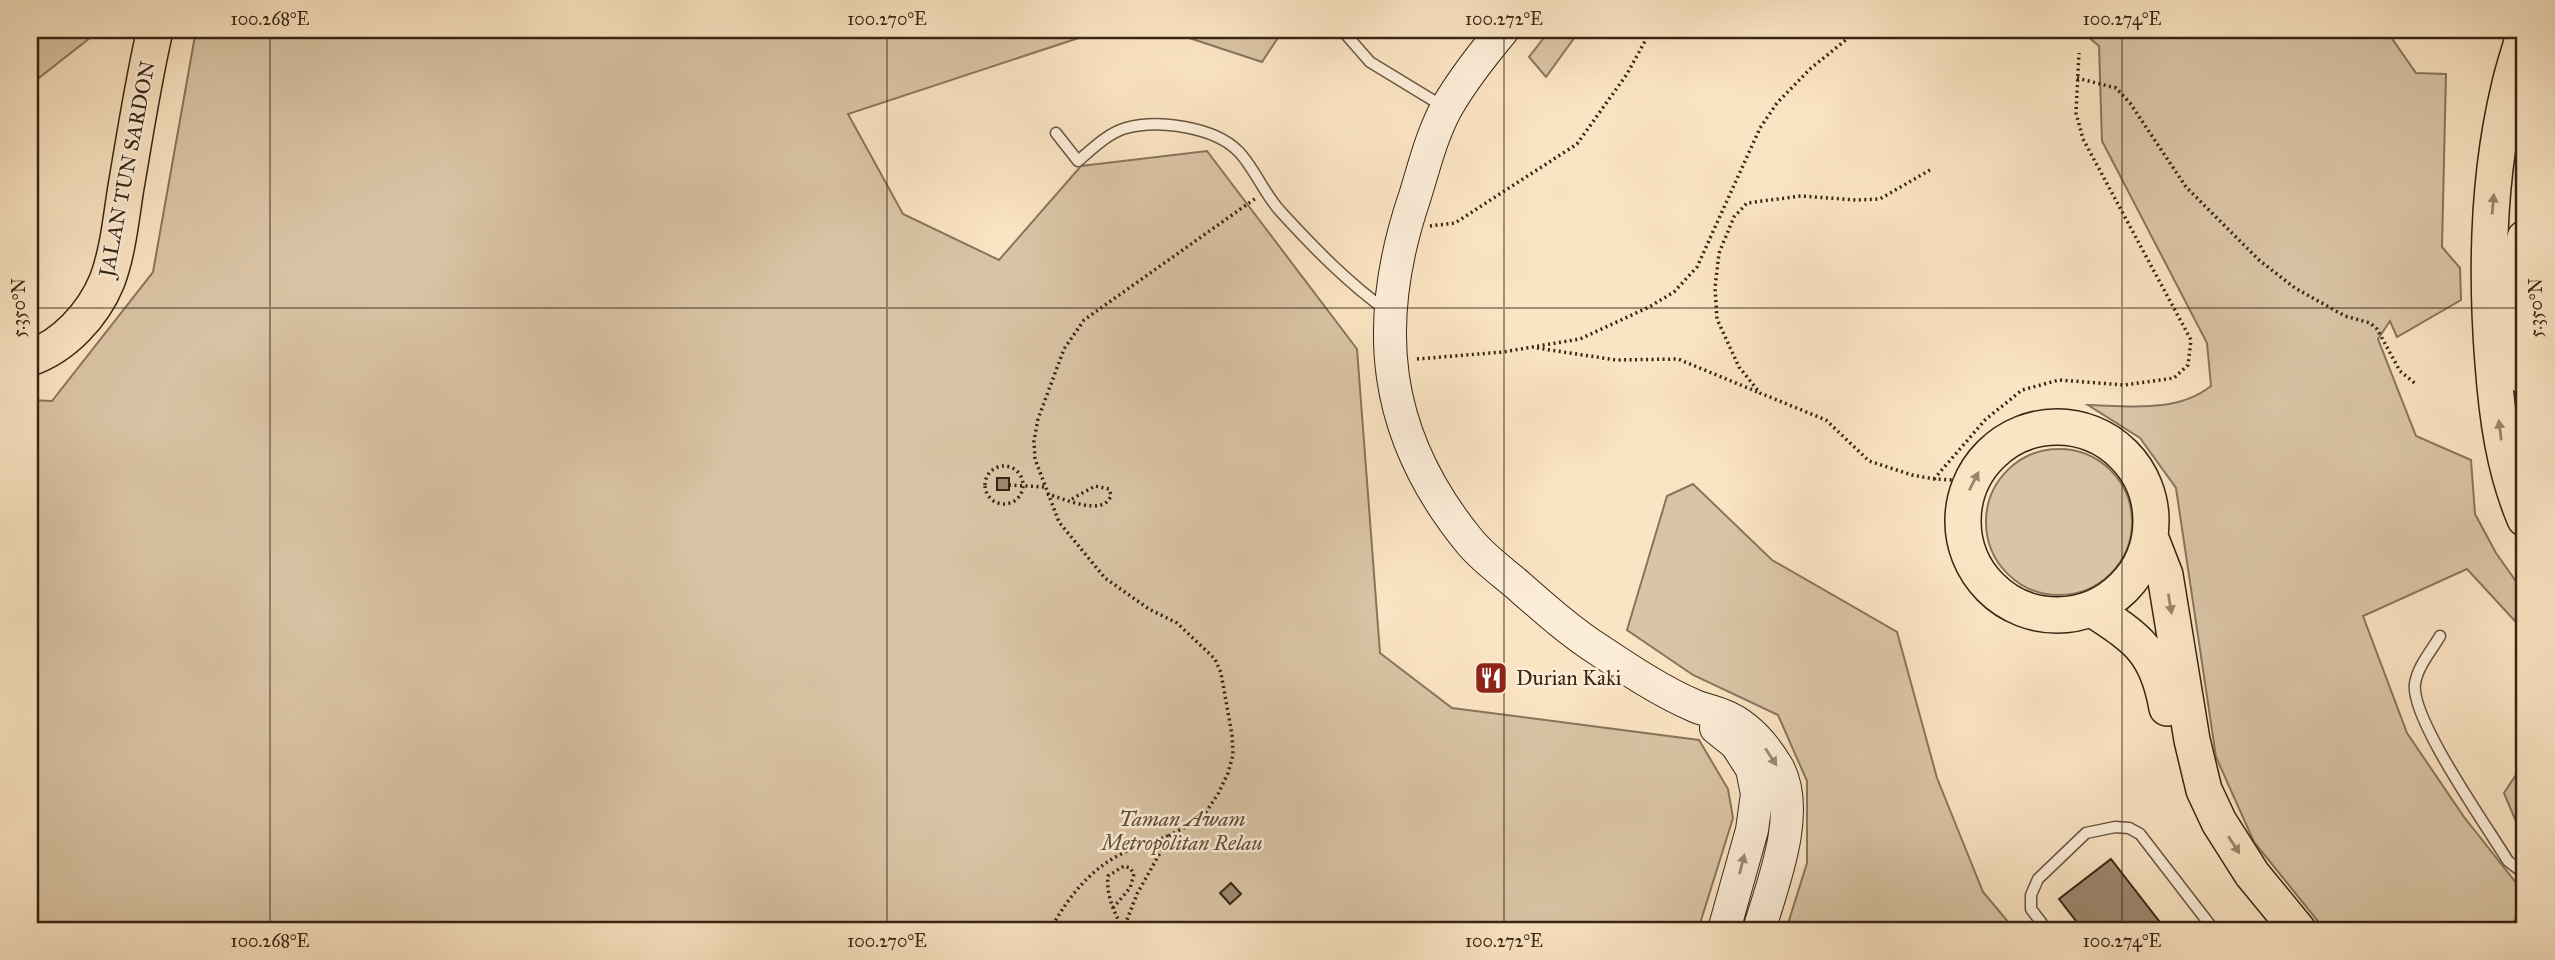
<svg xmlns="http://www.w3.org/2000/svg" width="2555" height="960" font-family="'IM FELL Great Primer',serif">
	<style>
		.green { fill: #dac4a5; stroke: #89745c; stroke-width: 2 }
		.building { fill: #9d886f; stroke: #382513; stroke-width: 2 }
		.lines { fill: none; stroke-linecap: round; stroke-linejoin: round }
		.service-casing { stroke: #69553f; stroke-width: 13 }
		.secondary-casing { stroke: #382513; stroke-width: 34 }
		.primary-casing { stroke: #382513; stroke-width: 38 }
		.path { stroke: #382513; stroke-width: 3.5; stroke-dasharray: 2 3.5; stroke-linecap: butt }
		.service { stroke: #fcedd8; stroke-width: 10 }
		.secondary { stroke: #fcedd8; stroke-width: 32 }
		.primary { stroke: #fbe4c3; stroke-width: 35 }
		.oneway { fill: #9a846b }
		.oneway2 { fill: #9a8976 }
		.ticks { fill: none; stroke: #382513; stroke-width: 2; stroke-opacity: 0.45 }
		.labels { text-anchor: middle; stroke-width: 5; stroke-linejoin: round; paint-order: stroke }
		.street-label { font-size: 21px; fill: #382513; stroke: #fcedd8 }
		.poi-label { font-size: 21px; fill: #382513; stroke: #fcedd8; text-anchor: start }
		.park-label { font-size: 21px; font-style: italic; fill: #604d38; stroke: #fcedd8 }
		.neatline { fill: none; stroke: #382513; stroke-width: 2.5 }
		.ticks-label { font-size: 18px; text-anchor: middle; fill: #382513 }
	</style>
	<rect width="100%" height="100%" fill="#fbe4c3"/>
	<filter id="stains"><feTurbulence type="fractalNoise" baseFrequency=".00286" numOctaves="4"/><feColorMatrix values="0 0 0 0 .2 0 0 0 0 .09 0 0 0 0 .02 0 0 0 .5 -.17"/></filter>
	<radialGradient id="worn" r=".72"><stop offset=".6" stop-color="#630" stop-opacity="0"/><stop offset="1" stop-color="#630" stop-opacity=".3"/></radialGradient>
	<path class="green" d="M30 30H100L30 85Z
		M196 30H1103L848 114 903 214 999 260 1081 166 1207 151 1357 349 1380 653 1452 708 1699 740 1728 789 1733 818 1698 930H30V400L52 401 153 272Z
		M1165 30H1283L1262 62Z
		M1550 30H1580L1546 77 1529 57Z
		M2080 30H2386L2416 73 2446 74 2442 247 2460 268 2461 300 2397 337 2390 321 2378 339 2416 436 2471 460 2475 514 2496 553 2525 594V632L2467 569 2363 616 2407 733 2464 817 2525 894V907L2507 930H2325L2254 842 2216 757 2176 488 2140 438 2088 405C2130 406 2177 413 2211 386L2207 343 2102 141 2099 46Z
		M1986 522a73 73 0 1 1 146 0a73 73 0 1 1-146 0Z
		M1693 484 1772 560 1897 632 1937 778 1983 892 2015 930H1786L1807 863V781L1778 715 1693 675 1627 630 1667 496Z
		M2525 761V843L2504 793Z"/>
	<path class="building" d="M997 478H1009V490H997Z
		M2111 859 2166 930H2083L2059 899Z
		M1231 883 1241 894 1230 904 1220 893Z"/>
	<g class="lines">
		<defs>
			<path id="service" d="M1342 30 1370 62 1444 107
				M1056 133 1078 161C1092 149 1108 133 1126 128 1158 119 1214 127 1238 151 1254 167 1264 194 1281 212 1314 248 1347 282 1387 311
				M2440 636C2432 650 2417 667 2415 684 2410 718 2488 828 2508 861L2525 874
				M2047 930 2031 909V895L2038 879 2086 833 2115 827 2129 828 2140 834 2214 930"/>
			<path id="secondary" d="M1503 30C1483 54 1463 79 1447 107 1432 134 1424 167 1415 196 1371 325 1382 435 1470 542 1484 559 1504 573 1520 587 1545 609 1571 632 1599 650 1629 670 1662 692 1695 706 1704 710 1714 711 1722 715 1746 724 1765 746 1778 768 1802 812 1772 886 1759 930
				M1716 728 1736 744 1752 769 1757 794 1752 830 1724 930"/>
			<path id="primary" d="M2525 31C2520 50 2513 69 2509 88 2488 176 2486 274 2493 363 2497 417 2504 470 2525 519
				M2525 238 2518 302 2525 377
				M30 358C64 346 93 315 107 281 118 252 121 218 126 187 135 135 143 82 155 30
				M1963 521a94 94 0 1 1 188 0a94 94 0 1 1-188 0Z
				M2151 539 2165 575 2192 740 2204 790 2219 822 2252 874 2298 930
				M2092 609C2138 639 2157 651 2167 708"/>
		</defs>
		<use href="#service" class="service-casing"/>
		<use href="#secondary" class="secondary-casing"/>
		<use href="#primary" class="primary-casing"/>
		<path class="path" d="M2077 78 2116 88 2130 103 2186 187 2259 260 2295 288 2345 316 2370 323 2377 329 2400 371 2417 385
			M1930 170 1880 199 1856 200 1801 196 1747 203 1734 217 1719 253 1715 288 1717 319 1739 367 1760 393 1826 420 1869 461 1912 475 1934 479 1972 481
			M1430 226 1455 223 1577 144 1627 74 1651 30
			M1537 348 1616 360 1678 359 1760 393
			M1417 359 1503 352 1580 339 1649 307 1674 292 1697 267 1760 128 1777 103 1810 69 1858 30
			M985 485a19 19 0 1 1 38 0a19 19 0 1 1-38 0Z
			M1934 479 1985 420 2022 390 2059 380 2124 385 2174 378 2188 365 2191 340 2083 139 2076 113 2079 53
			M1009 485 1045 487
			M1047 494C1063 498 1104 518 1111 495L1109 489 1095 486 1070 500
			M1113 908 1130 888 1134 874 1130 868 1124 866 1108 876C1106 895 1114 912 1123 929
			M1050 930C1068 898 1088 871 1121 854 1135 846 1153 842 1168 836
			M1079 930 1084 928 1093 930
			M1123 930 1137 894 1170 835 1193 823 1206 812 1218 794 1228 773 1233 755 1232 735 1221 673 1215 659 1177 623 1149 609 1105 578 1059 522 1035 459 1034 441 1038 419 1064 349 1084 320 1256 198"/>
		<use href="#service" class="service"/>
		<use href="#secondary" class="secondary"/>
		<use href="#primary" class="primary"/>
	</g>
	<defs><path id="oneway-solid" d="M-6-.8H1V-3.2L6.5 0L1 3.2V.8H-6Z" transform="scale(1.75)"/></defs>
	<g class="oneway">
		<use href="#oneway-solid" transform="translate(2493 204) rotate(-85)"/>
		<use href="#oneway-solid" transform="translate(2500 430) rotate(-97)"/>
		<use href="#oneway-solid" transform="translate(1974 481) rotate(-63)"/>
		<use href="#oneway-solid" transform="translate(2170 604) rotate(81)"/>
		<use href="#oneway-solid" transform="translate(2234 845) rotate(57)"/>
	</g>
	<g class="oneway2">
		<use href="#oneway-solid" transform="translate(1771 757) rotate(57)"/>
		<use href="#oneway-solid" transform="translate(1742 864) rotate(-76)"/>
	</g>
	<path class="ticks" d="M270 30V930M887 30V930M1504 30V930M2122 30V930M30 308H2525M30 924H2525"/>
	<defs>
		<symbol id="restaurant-square" viewBox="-11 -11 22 22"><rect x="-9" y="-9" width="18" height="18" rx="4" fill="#8f2418" stroke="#fcedd8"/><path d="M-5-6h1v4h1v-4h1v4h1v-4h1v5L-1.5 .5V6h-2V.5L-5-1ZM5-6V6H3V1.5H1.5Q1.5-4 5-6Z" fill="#fff"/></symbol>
	</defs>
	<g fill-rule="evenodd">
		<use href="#restaurant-square" x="1472" y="659" width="38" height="38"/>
	</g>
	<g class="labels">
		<g class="street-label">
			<text transform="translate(127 169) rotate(-79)" y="7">JALAN TUN SARDON</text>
		</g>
		<g class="poi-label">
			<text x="1516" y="685">Durian Kaki</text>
		</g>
		<g class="park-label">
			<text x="1182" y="826">Taman Awam<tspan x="1182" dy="24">Metropolitan Relau</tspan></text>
		</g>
	</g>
	<rect width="2555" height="960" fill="none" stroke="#fbe4c3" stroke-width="77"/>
	<rect x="38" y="38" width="2478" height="884" class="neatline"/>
	<g class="ticks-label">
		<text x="270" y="25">100.268°E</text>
		<text x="887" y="25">100.270°E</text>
		<text x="1504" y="25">100.272°E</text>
		<text x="2122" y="25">100.274°E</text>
		<text transform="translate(19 308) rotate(-90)" y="6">5.350°N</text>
		<text transform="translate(2536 308) rotate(-90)" y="6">5.350°N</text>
		<text x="270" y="947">100.268°E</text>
		<text x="887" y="947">100.270°E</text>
		<text x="1504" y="947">100.272°E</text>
		<text x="2122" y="947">100.274°E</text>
	</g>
	<rect width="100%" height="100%" filter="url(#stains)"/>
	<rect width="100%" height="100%" fill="url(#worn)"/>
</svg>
